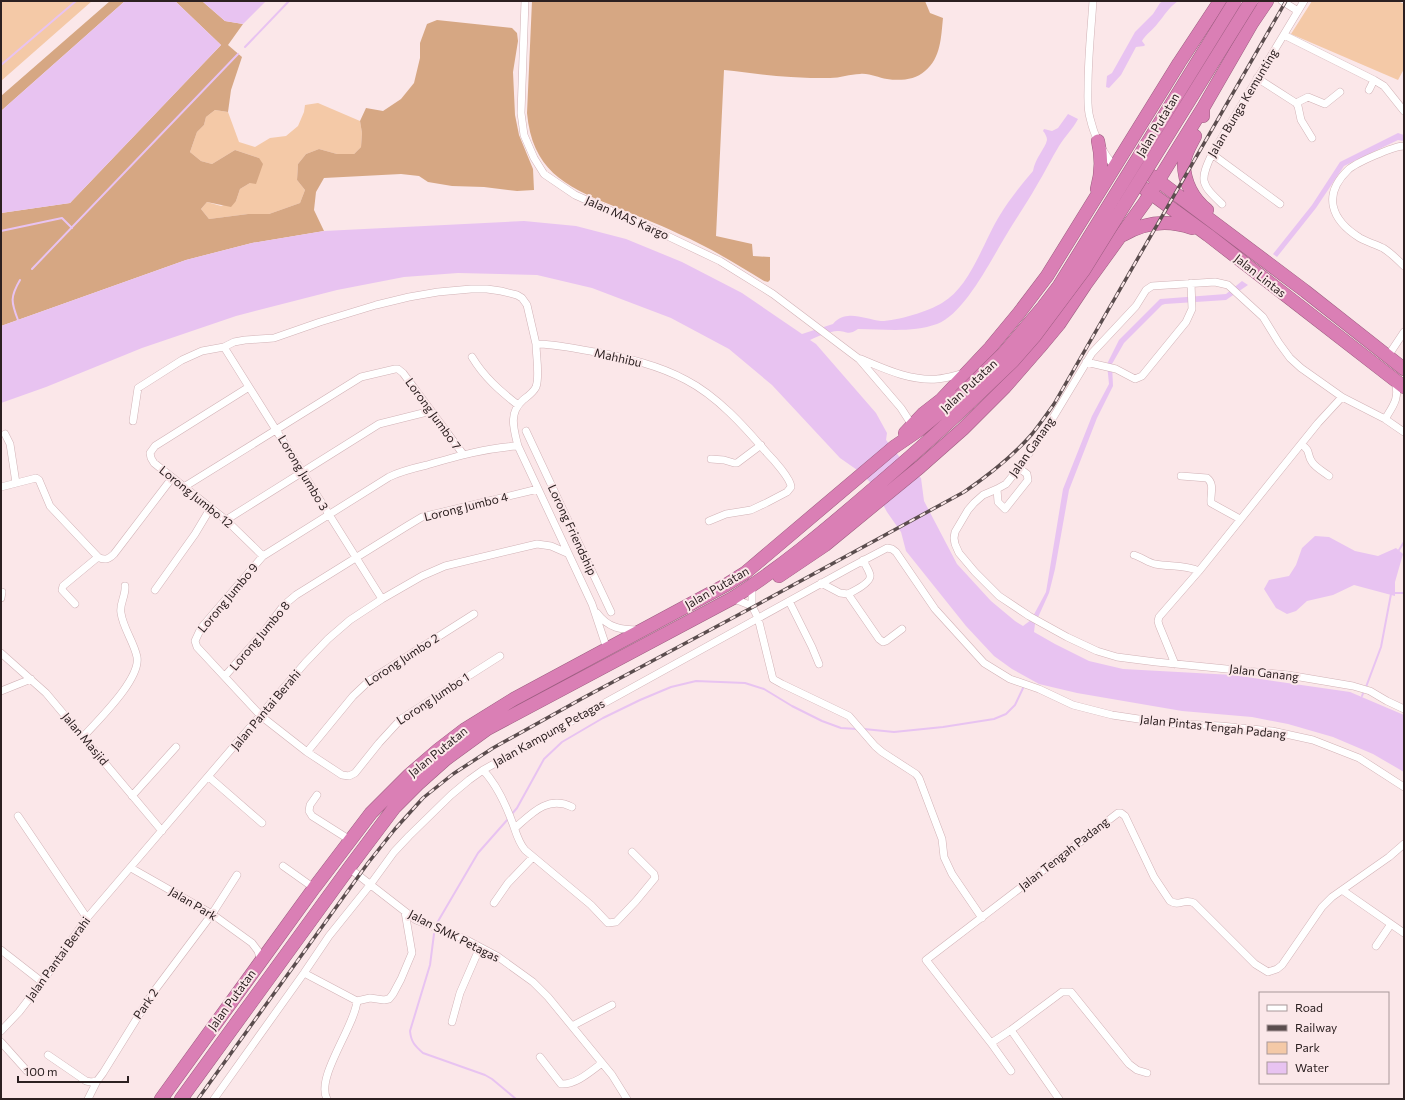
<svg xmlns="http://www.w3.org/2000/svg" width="1405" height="1100" font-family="Commissioner,sans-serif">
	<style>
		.green { fill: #f4c9a7 }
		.forest { fill: #d6a783 }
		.water { fill: #e8c3f1 }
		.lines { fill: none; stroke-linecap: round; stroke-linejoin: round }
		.stream { stroke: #e8c3f1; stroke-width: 2 }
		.street-casing { stroke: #d1b2b6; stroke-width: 8 }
		.highway-casing { stroke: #9d5e81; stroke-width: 14 }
		.street { stroke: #fff; stroke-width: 7 }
		.highway { stroke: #da7fb5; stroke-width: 13 }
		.rail-casing { stroke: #5b4d4e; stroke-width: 3.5 }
		.rail { stroke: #fbe7e9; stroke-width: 2; stroke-dasharray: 6; stroke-linecap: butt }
		.highway-bridge-casing { stroke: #9d5e81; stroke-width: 14; stroke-linecap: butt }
		.highway-bridge { stroke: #da7fb5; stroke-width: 13 }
		.labels { text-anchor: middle; stroke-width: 4; stroke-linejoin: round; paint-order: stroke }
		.street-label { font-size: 12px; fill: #2c2021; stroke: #fbe7e9 }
	</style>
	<rect width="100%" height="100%" fill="#fbe7e9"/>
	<path class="green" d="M1 1H92L1 81Z
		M1312 1H1398L1404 4V69L1398 80 1291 34Z
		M318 103 360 121 362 133 361 147 354 154H337L319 149 306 154 298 164 297 180 305 190 300 203 269 214H248L209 219 201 209 207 202 221 206 236 201 240 189 250 183 259 158 235 150 212 164 201 161 190 152 197 132 204 125 206 117 215 110 228 112 239 142 255 147 270 138 286 136 298 126 304 112 305 105Z"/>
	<path class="forest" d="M110 1H125L1 111V96Z
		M175 1H202L225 21 243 24 228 45 242 57 231 90 228 112 215 110 206 117 204 125 197 132 190 152 201 161 212 164 235 150 259 158 263 164 256 184 250 183 240 189 236 201 231 207 207 202 201 209 209 219 248 214H269L300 203 305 190 297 180 298 164 306 154 319 149 337 154H354L361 147 362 133 360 121 366 108 383 111 401 99 414 83 420 58V43L427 24 437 20 512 28 517 33 518 41 513 72 515 115 519 135 533 169 534 190 517 191 484 187 452 186 428 182 419 176 401 174 324 178 316 192 314 210 324 231 252 243 186 260 1 326V213L70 203 221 45Z
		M532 1H925L930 13 943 18C941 37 941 58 925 71 915 80 900 81 887 79 878 78 870 73 860 74 850 74 840 78 830 78 817 78 804 78 791 77 768 76 746 72 724 70L716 236 752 244 753 256 770 257V280L768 282 764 281C736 264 709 247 679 234 657 223 634 215 611 205 564 186 532 169 527 113Z"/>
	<path class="water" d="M125 1H175L221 45 70 203 1 213V111Z
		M202 1H266L243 24 225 21Z
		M1163 1H1178C1168 8 1165 15 1158 23 1153 30 1146 34 1142 41L1145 45 1144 46 1136 47 1121 75 1109 88 1106 87 1107 76 1112 73 1135 32 1153 14 1160 3Z
		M1068 114 1078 119C1073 129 1065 136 1059 146 1051 159 1045 172 1037 185 1027 203 1015 220 1005 237 990 262 964 314 937 324 912 333 884 329 858 329 848 336 847 331 837 331 831 331 816 337 810 340L816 344 876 413 887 433 886 440 902 460 921 478 924 501 957 564 991 601 1015 621 1023 626 1031 620 1046 592 1063 489 1092 416 1109 384 1107 364 1119 340 1160 299 1226 294 1242 281 1248 285 1226 300 1165 304 1162 305 1124 343 1112 364 1113 386 1097 418 1069 490 1055 569 1049 593 1035 624 1034 632 1055 644 1089 661 1123 669 1233 675 1350 692 1404 715V772L1373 754 1333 737 1288 724 1252 717 1182 711 1077 693 1039 684 1012 669 994 656 966 626 906 551 901 532 887 512 872 484 860 472 840 458 772 385 729 349 671 318 592 288 537 275 458 273 404 277 337 290 236 316 142 348 46 387 1 403V326L186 260 252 243 324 231 524 221 576 226 626 239 682 262 742 293 802 334 833 324C836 320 842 316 848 316 859 315 870 320 881 321 897 321 929 311 942 303 971 286 983 242 1000 215 1009 200 1021 185 1033 171 1035 158 1045 149 1047 140 1047 137 1045 133 1043 131L1044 129 1052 131 1058 128Z
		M1398 133 1404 135V141L1398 140 1344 166 1316 208 1277 257 1273 254 1312 205 1340 162Z
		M1315 536 1329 537 1355 551 1378 556 1396 548 1403 554 1395 582V596L1354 585 1333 595 1307 601 1296 611 1287 614 1276 608 1264 589 1269 580 1289 576 1296 565 1302 548Z"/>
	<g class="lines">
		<path class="stream" d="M245 47 289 1
			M1 65 76 1
			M1 231 62 218 72 228
			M32 269 238 54
			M18 320C11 302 10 297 20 280
			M1399 550 1404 542
			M1395 593H1404
			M1366 687 1381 647 1391 594
			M1362 696 1364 691
			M864 729 894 732 943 727 994 719 1006 714 1015 705 1024 686
			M511 815 517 808 544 759 562 742 603 718 640 700 671 687 696 681 745 683 764 689 792 706 822 721 841 728 857 729
			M437 923 478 853 508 819
			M434 934 430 965 410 1031C411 1042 415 1046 423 1053L485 1075 492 1079 516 1099"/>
		<defs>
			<path id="street" d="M525 1 521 113 524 135 534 158 544 174 575 195 659 232 720 261 773 294 859 359 901 408 912 425
				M1093 1C1091 30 1088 58 1088 87 1088 97 1087 108 1090 118 1094 136 1103 153 1115 167
				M1282 1 1298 11
				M1284 35 1374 80 1384 86 1404 111
				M1257 78 1296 103 1298 106 1301 120 1312 138
				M1369 90 1374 80
				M1296 103 1308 97 1325 104 1340 92
				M1404 146C1394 146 1355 163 1348 170 1322 195 1331 220 1360 238 1367 242 1375 244 1383 248 1391 253 1397 259 1404 266
				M1212 154 1280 204
				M1222 204C1201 184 1199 181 1212 154L1304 1
				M224 347 382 599
				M1388 356 1404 332
				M472 357C484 377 500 391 518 405
				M861 359C885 369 910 381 937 379 947 378 956 375 965 373
				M1086 362 1116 369 1135 379 1142 376 1186 322 1192 309 1191 283
				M1395 382C1400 398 1393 406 1385 419L1342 397 1301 368 1290 358 1279 343 1263 317 1228 285 1215 282 1152 286 1146 290 1136 306 1092 353 1051 421 1019 468 1006 484 997 489 983 495 974 503 968 510 955 532 954 538 955 544 959 553 975 572 999 596 1029 616 1067 637 1097 651 1117 657 1156 662 1288 675 1353 686 1370 691 1387 701 1404 709
				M249 387 155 446 150 453 151 458 154 463 226 520 263 556
				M1385 419 1404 432
				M133 421 138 388 182 360 202 351 224 347 234 342 245 340 274 338 320 322 376 305 409 297 438 292 471 289H487L501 291 517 295 522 298 527 305 536 344
				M526 431 611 612
				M5 434 10 444 16 483
				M1301 444C1312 452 1306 453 1312 462 1316 468 1324 472 1329 476
				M711 459 724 460 734 463H737L761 445
				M1181 476 1207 478C1215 484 1210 494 1211 503L1240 519
				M1 487 36 478 39 480 50 506 98 557C105 561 109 559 114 554L172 478
				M184 487 361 377 395 369H398L403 373 463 454
				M997 489 998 502 1005 509 1028 480 1027 474 1019 468
				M226 520 379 424 431 411
				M1134 555C1141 557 1149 563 1155 564 1170 567 1184 564 1199 571
				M821 583 840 593 848 594 879 639 883 642 886 641 902 629
				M155 590 195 534 210 509
				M752 592V606L758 618 773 679 782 684 849 716 875 746 882 752 916 774 919 778 942 839 944 857 952 874 982 918
				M848 594C854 591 872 582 870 575 869 570 865 565 863 560
				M1 598 2 592
				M737 600 752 606
				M789 601 812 647 819 664
				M75 604 62 590 63 586 98 557
				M597 613C608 628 621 630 639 630
				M607 649 592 604 518 446C514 430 508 413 523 400 528 396 533 393 536 387 540 376 536 355 536 344 556 344 576 349 596 352 627 358 658 365 686 380 717 396 744 426 767 453 773 459 791 479 791 487L787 492 766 503 751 510 726 514 709 521
				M1 653 46 693 162 831
				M500 656 401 719 379 743 355 773 349 776 342 775 307 752 261 716 197 647 195 641 201 628 263 556 389 477C401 471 414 468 427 465 458 456 486 448 518 446
				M1175 664 1159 625 1158 621 1159 617 1199 571 1318 423 1342 397
				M225 676 266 629 284 605 296 595 407 526 422 517 538 489
				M1 691 31 679
				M83 737C98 720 141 679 137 657 134 642 123 628 121 613 119 604 126 596 125 586
				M307 752 353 696 370 680 474 614
				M483 770C498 786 507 807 514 827 517 836 519 843 525 850L591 905 608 923 616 922 636 901 655 878 654 874 632 852
				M209 777 262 823
				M317 795 310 805 309 811 312 816 350 840
				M132 796 176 747
				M18 816 87 918
				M515 828C532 813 548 795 572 807
				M283 866 314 888
				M131 868 212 914 252 943 258 951 261 961
				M349 868 416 920 465 939 480 947 497 956 533 982 548 997 612 1075 627 1099
				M1342 890 1404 933
				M494 903 508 883 532 858
				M1376 946 1391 924
				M1 950 42 982
				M304 973 357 1001 370 998 384 1000 389 999 393 994 401 979 412 953 405 912
				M452 1022 460 993 480 947
				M572 1026 612 1005
				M1011 1030 1059 1099
				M1 1031 19 1012 42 982 87 918 305 663 328 639 350 620 382 599 422 576 445 566 537 544 551 546 567 553
				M1 1042 27 1071
				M991 1043 1011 1030 1062 992H1071L1129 1064 1137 1070 1147 1073
				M48 1055 86 1081 91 1082 97 1081
				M540 1057 561 1084C576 1085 591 1071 602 1063
				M1011 1071 991 1043 926 960 1118 813H1121L1125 816 1154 877 1170 901C1179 907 1184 898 1194 903L1255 964 1268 972 1277 969 1282 965 1322 907 1332 897 1389 857 1404 844
				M88 1099 97 1081 103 1073 152 994 212 914 237 875
				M214 1099 304 973 329 936 370 885 394 852 409 836 451 795 469 780 483 770 851 567 887 548 892 549 896 552 935 609 984 663 1010 679 1039 689 1073 705 1112 715 1165 723 1221 726 1272 731 1313 740 1359 758 1404 787
				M327 1099C315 1078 355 1026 357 1001"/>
			<path id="highway" d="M1203 116V108L1252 23 1267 1
				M1195 136C1191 144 1184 155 1184 164 1184 182 1193 199 1207 210
				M1152 176 1305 291 1404 369
				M1097 189C1102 172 1102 158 1098 141
				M1145 189 1208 235 1404 387
				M1123 235C1145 222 1167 219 1192 228
				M905 433 923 414 941 400 990 348 1019 313 1047 276 1179 63 1220 1
				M779 576 825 545 920 467 963 429 1005 387 1039 348 1059 324 1085 285 1145 202 1203 108
				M161 1099 314 888 371 813 409 775 438 750 464 730 514 699 726 585 745 573 894 447 919 430 960 396
				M181 1099 349 868 394 808 418 784 446 759 487 729 733 598C780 568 823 532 866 495 900 466 935 436 968 404"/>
		</defs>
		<use href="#street" class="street-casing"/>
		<use href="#highway" class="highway-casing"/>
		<use href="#street" class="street"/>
		<use href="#highway" class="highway"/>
		<defs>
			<path id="rail" d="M198 1099 368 863 395 829 423 798 453 774 493 748 583 698 753 607 964 492C989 475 1012 457 1032 434 1040 424 1047 414 1054 404L1286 1"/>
		</defs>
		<use href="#rail" class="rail-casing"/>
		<use href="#rail" class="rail"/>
		<defs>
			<path id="highway-bridge" d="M960 396 1004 353 1043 307 1059 286 1235 1
				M968 404 1013 361 1034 337 1084 270 1251 1"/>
		</defs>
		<use href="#highway-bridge" class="highway-bridge-casing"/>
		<use href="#highway-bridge" class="highway-bridge"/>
	</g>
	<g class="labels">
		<g class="street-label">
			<text transform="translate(1243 103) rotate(-59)" y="4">Jalan Bunga Kemunting</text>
			<text transform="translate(1158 125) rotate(-59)" y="4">Jalan Putatan</text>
			<text transform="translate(627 218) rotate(24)" y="4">Jalan MAS Kargo</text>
			<text transform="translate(1260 276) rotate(38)" y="4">Jalan Lintas</text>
			<text transform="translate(618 358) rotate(13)" y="4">Mahhibu</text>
			<text transform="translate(969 386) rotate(-43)" y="4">Jalan Putatan</text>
			<text transform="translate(433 414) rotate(54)" y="4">Lorong Jumbo 7</text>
			<text transform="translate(1032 447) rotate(-55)" y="4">Jalan Ganang</text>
			<text transform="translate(303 473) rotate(59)" y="4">Lorong Jumbo 3</text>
			<text transform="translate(196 497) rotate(39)" y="4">Lorong Jumbo 12</text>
			<text transform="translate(466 507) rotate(-14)" y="4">Lorong Jumbo 4</text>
			<text transform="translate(572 530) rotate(65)" y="4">Lorong Friendship</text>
			<text transform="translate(717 588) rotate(-30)" y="4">Jalan Putatan</text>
			<text transform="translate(228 598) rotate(-50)" y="4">Lorong Jumbo 9</text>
			<text transform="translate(260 636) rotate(-50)" y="4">Lorong Jumbo 8</text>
			<text transform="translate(402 660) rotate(-33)" y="4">Lorong Jumbo 2</text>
			<text transform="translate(1264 673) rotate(7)" y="4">Jalan Ganang</text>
			<text transform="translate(433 699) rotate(-33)" y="4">Lorong Jumbo 1</text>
			<text transform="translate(266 710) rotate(-50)" y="4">Jalan Pantai Berahi</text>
			<text transform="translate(1213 727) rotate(6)" y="4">Jalan Pintas Tengah Padang</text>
			<text transform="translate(549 733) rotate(-29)" y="4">Jalan Kampung Petagas</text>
			<text transform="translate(85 739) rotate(50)" y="4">Jalan Masjid</text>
			<text transform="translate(438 752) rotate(-39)" y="4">Jalan Putatan</text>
			<text transform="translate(1064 854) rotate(-38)" y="4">Jalan Tengah Padang</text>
			<text transform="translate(193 904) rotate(31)" y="4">Jalan Park</text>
			<text transform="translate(454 936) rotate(27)" y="4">Jalan SMK Petagas</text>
			<text transform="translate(58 959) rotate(-54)" y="4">Jalan Pantai Berahi</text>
			<text transform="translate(232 1000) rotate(-54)" y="4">Jalan Putatan</text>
			<text transform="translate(146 1004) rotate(-56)" y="4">Park 2</text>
		</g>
	</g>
	<rect width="1405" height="1100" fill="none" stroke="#2c2021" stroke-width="4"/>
	<rect x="1259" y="992" width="130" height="92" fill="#fbe7e9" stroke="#a89799"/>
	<rect x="1267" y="1005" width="20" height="6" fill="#ffffff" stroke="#a89799"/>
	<text x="1295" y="1012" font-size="12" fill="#2c2021">Road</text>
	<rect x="1267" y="1025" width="20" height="6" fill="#5b4d4e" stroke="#a89799"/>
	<text x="1295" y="1032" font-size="12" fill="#2c2021">Railway</text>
	<rect x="1267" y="1042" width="20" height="12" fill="#f4c9a7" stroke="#a89799"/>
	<text x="1295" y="1052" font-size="12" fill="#2c2021">Park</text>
	<rect x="1267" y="1062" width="20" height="12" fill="#e8c3f1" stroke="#a89799"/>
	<text x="1295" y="1072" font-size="12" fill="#2c2021">Water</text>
	<path d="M18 1076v6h110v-6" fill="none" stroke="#2c2021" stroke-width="2"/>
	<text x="24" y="1076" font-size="12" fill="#2c2021" stroke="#fbe7e9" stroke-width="3" paint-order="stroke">100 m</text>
</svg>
